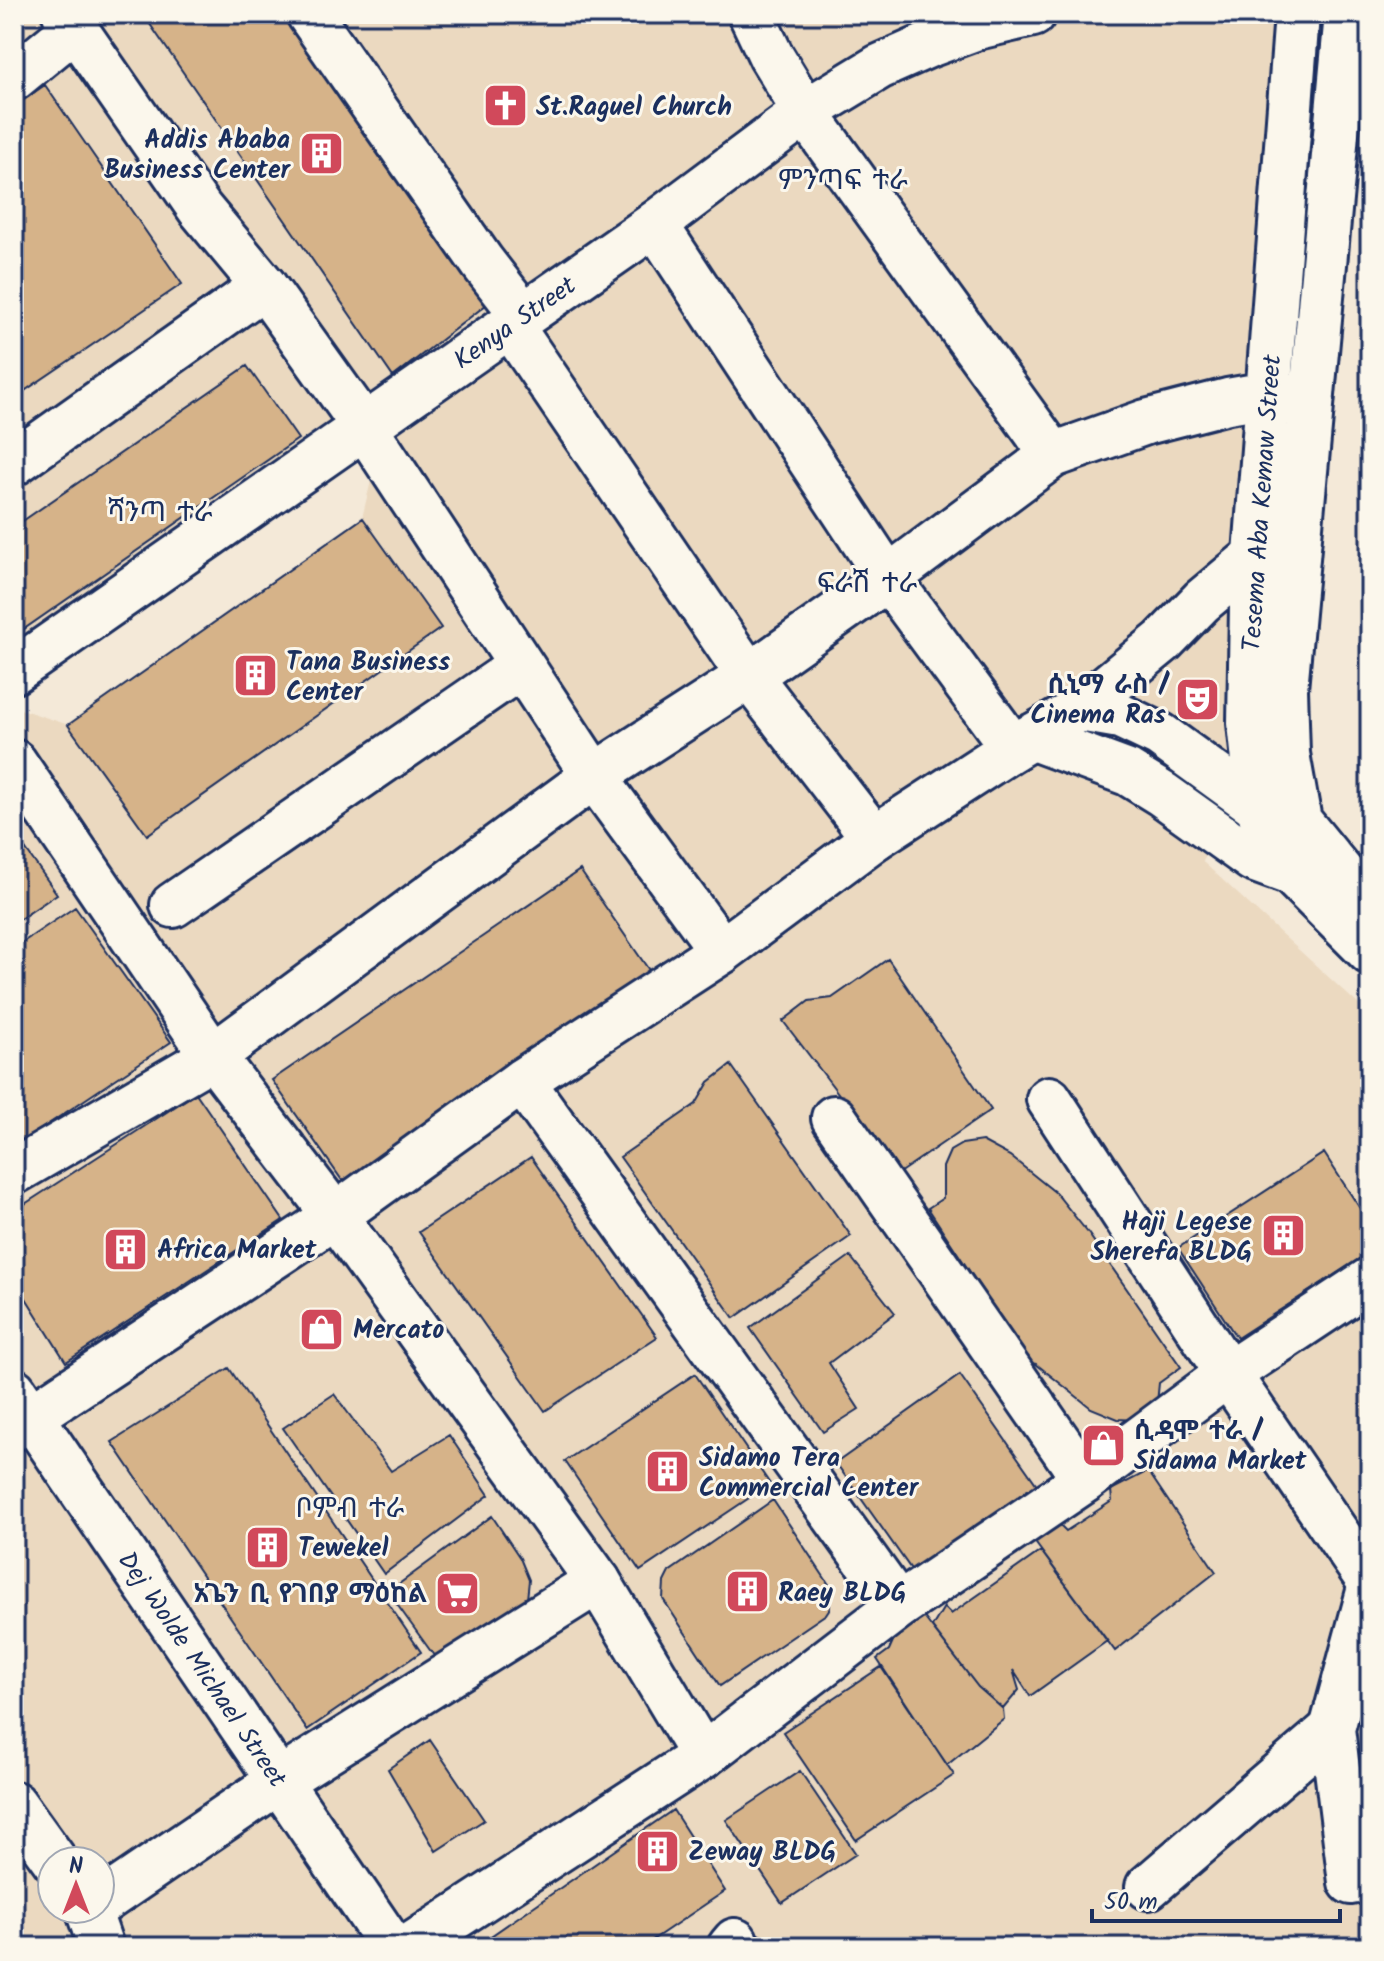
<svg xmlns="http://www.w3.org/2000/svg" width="1384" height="1961" font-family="Kalam,'Noto Sans Ethiopic',sans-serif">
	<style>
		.built { fill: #ebd9c0; fill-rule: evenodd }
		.building { fill: #d6b389; stroke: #1b2f5e; stroke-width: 2 }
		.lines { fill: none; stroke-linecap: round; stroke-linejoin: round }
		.minor-casing { stroke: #1b2f5e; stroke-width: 50 }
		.major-casing { stroke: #1b2f5e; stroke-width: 50 }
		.minor { stroke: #fbf7ec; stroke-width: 44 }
		.major { stroke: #fbf7ec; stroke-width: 44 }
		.labels { text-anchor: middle; stroke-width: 6; stroke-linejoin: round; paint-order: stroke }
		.poi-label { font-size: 26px; font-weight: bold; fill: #1b2f5e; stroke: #fbf7ec; text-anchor: start }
		.street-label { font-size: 26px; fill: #1b2f5e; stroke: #fbf7ec }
		.neighbourhood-label { font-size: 28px; fill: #1b2f5e; stroke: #fbf7ec }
	</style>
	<rect width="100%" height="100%" fill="#f4e9d8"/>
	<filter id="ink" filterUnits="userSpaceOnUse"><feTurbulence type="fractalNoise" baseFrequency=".0125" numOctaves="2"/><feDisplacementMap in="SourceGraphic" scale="16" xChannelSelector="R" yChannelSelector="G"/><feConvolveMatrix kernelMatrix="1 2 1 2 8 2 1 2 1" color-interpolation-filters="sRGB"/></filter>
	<g filter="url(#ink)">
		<path class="built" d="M14 14H1293L1235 724 1203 862 1370 1015V1947H14V707L69 725 362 518 385 423 14 682ZM52 1861H100V1909H52Z"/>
		<path class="building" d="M143 14H303L500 294 393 377Z
			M45 85 182 284 14 398V106Z
			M247 366 298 439 14 636V527Z
			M363 518 441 628 147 835 68 725Z
			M14 833 57 894 14 923Z
			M580 870 653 976 346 1186 272 1080Z
			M75 907 171 1042 14 1147V948Z
			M888 959 991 1110 899 1173 783 1021 809 1001 832 998Z
			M731 1065 851 1236 734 1318 620 1157 696 1104 709 1082Z
			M196 1093 283 1220 66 1362 14 1279V1211Z
			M982 1141 1010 1156 1056 1193 1088 1233 1181 1367 1159 1383 1157 1403 1136 1420 1118 1419 1091 1408 1036 1364 1025 1362 1005 1339 987 1298 928 1208 943 1198V1167L950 1151 962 1144Z
			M1324 1153 1370 1224V1252L1237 1338 1178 1248Z
			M531 1157 657 1337 545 1411 419 1232Z
			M850 1256 895 1313 829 1363 859 1409 823 1432 750 1328Z
			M229 1368 421 1652 307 1730 112 1442Z
			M695 1374 770 1484 640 1571 565 1461Z
			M960 1375 1037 1485 913 1572 836 1463Z
			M334 1394 391 1471 449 1435 489 1495 384 1574 283 1428Z
			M1148 1471 1216 1572 1115 1651 1034 1541 1058 1523 1066 1531 1112 1501 1111 1490Z
			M773 1500 830 1586V1608L826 1614 720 1686 663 1599 664 1582 669 1572Z
			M492 1516 520 1558 529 1580 527 1599 499 1625 440 1664 388 1592Z
			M1041 1551 1107 1641 1030 1696 1013 1670 1019 1690 1003 1709 978 1687 932 1627 944 1607 951 1614Z
			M923 1616 978 1687 1003 1709 1004 1719 947 1765 877 1659 889 1650 897 1632Z
			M881 1667 954 1775 856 1840 783 1732Z
			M430 1740 484 1820 436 1851 388 1769Z
			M800 1771 856 1854 782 1903 726 1820Z
			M673 1810 725 1891 642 1947H475Z
			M752 1931 783 1947H742Z"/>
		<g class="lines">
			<defs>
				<g id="minor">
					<path d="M65 14 200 209 264 286 364 426 594 776 722 951"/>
					<path d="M309 14 482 262 523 315"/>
					<path d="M751 14 771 56 805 112 1053 455"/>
					<path d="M14 78 74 29"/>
					<path d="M655 224 888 578 1013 748"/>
					<path d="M510 325 749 676 874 838"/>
					<path d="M14 463 264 286"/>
					<path d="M1080 709 1120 716 1160 735 1259 807"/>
					<path d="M14 762 213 1056 335 1216 598 1581 703 1756"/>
					<path d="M173 905 521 666"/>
					<path d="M522 1081 899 1606"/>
					<path d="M1049 1099 1228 1374 1370 1582"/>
					<path d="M834 1118 1085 1480"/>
					<path d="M14 1172 213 1056 594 776 749 676 888 578 1053 455 1146 422 1228 401 1268 394 1306 397"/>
					<path id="s1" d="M14 1391 392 1947"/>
					<path d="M14 1428 335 1216 522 1081 722 951 874 838 1013 748 1080 709 1163 641 1202 601 1257 555"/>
					<path d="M14 1804 55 1861"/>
					<path d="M1351 1882 1332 1729 1370 1588"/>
					<path d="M1148 1887 1332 1729"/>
					<path d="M100 1903 279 1781 598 1581"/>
					<path d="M88 1909 101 1947"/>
					<path d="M409 1947 703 1756 899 1606 1085 1480 1228 1374 1370 1280"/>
					<path d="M730 1947 735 1941"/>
				</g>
				<g id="major">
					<path d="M1297 14 1252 607 1250 723 1259 807 1265 831 1276 853 1291 873 1370 952"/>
					<path d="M1347 14 1285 689 1287 754 1299 821 1370 908"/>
					<path id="s2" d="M14 671 655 224 805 112 879 67 931 44 977 27 1033 14"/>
					<path d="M1031 737 1128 773 1162 794 1253 859 1291 873"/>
				</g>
			</defs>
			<use href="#minor" class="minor-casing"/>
			<use href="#major" class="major-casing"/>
			<use href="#minor" class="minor"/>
			<use href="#major" class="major"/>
		</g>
	</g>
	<defs>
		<symbol id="church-square" viewBox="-11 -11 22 22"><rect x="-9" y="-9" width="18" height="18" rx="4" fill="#d1495b" stroke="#fbf7ec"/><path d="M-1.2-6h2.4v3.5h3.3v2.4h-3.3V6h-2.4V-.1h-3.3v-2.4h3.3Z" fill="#fff"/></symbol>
		<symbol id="building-square" viewBox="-11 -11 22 22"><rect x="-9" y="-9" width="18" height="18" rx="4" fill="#d1495b" stroke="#fbf7ec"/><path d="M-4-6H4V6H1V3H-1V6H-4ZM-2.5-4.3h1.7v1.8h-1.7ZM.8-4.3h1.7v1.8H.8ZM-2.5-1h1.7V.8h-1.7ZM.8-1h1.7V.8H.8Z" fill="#fff"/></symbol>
		<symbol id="theatre-square" viewBox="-11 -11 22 22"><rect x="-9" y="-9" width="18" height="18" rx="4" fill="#d1495b" stroke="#fbf7ec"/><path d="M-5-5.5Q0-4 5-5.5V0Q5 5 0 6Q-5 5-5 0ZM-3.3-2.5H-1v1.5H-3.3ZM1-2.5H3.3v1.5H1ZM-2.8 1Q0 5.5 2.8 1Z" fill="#fff"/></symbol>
		<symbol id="shop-square" viewBox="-11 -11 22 22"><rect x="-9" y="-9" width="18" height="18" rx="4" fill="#d1495b" stroke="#fbf7ec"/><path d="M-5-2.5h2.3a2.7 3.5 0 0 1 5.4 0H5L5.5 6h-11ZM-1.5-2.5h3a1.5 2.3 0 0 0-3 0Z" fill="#fff"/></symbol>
		<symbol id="supermarket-square" viewBox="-11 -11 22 22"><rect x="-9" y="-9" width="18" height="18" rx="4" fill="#d1495b" stroke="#fbf7ec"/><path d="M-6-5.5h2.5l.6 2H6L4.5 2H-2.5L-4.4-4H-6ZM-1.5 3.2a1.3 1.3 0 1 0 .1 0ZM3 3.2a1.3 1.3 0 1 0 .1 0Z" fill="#fff"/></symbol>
	</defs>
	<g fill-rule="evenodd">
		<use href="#church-square" x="480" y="80" width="51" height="51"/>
		<use href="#building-square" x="296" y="128" width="51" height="51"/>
		<use href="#building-square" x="230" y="650" width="51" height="51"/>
		<use href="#theatre-square" x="1172" y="674" width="51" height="51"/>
		<use href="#building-square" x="1258" y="1210" width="51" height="51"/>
		<use href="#building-square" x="100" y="1224" width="51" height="51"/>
		<use href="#shop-square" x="296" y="1304" width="51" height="51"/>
		<use href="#shop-square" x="1078" y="1420" width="51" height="51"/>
		<use href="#building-square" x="642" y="1446" width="51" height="51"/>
		<use href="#building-square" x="242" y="1522" width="51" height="51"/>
		<use href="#building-square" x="722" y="1566" width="51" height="51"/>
		<use href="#supermarket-square" x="432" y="1568" width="51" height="51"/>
		<use href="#building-square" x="632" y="1826" width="51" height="51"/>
	</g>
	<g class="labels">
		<g class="poi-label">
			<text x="536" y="115">St.Raguel Church</text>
			<text x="290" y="148" text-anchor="end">Addis Ababa<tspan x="290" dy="30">Business Center</tspan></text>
			<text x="286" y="670">Tana Business<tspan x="286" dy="30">Center</tspan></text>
			<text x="1166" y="693" text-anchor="end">ሲኒማ ራስ /<tspan x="1166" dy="30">Cinema Ras</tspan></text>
			<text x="1252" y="1230" text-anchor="end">Haji Legese<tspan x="1252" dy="30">Sherefa BLDG</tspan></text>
			<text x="157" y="1258">Africa Market</text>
			<text x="353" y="1338">Mercato</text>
			<text x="1134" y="1439">ሲዳሞ ተራ /<tspan x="1134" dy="30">Sidama Market</tspan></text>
			<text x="699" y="1466">Sidamo Tera<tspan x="699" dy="30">Commercial Center</tspan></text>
			<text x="298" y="1556">Tewekel</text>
			<text x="778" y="1601">Raey BLDG</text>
			<text x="427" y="1602" text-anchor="end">አጌን ቢ የገበያ ማዕከል</text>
			<text x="688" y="1860">Zeway BLDG</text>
		</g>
		<g class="street-label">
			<text dy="9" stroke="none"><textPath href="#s2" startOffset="610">Kenya Street</textPath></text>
			<text transform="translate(1261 503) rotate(-86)" y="9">Tesema Aba Kemaw Street</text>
			<text dy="9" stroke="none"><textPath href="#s1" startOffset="336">Dej Wolde Michael Street</textPath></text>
		</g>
		<g class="neighbourhood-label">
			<text x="843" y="189">ምንጣፍ ተራ</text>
			<text x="160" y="521">ሻንጣ ተራ</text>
			<text x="867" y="592">ፍራሽ ተራ</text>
			<text x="350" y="1517">ቦምብ ተራ</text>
		</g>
	</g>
	<rect width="1384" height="1961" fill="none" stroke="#fbf7ec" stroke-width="48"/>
	<rect x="24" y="24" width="1336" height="1913" fill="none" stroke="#1b2f5e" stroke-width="3" filter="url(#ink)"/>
	<g transform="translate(76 1885)"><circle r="38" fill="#fbf7ec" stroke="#a1a7b3" stroke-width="2"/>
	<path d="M0-6L14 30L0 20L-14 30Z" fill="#d1495b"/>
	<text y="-12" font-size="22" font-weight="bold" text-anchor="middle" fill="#1b2f5e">N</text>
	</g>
	<path d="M1092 1909v12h248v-12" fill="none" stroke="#1b2f5e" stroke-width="4"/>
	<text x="1104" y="1909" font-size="24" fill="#1b2f5e" stroke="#fbf7ec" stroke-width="6" paint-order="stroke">50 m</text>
</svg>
